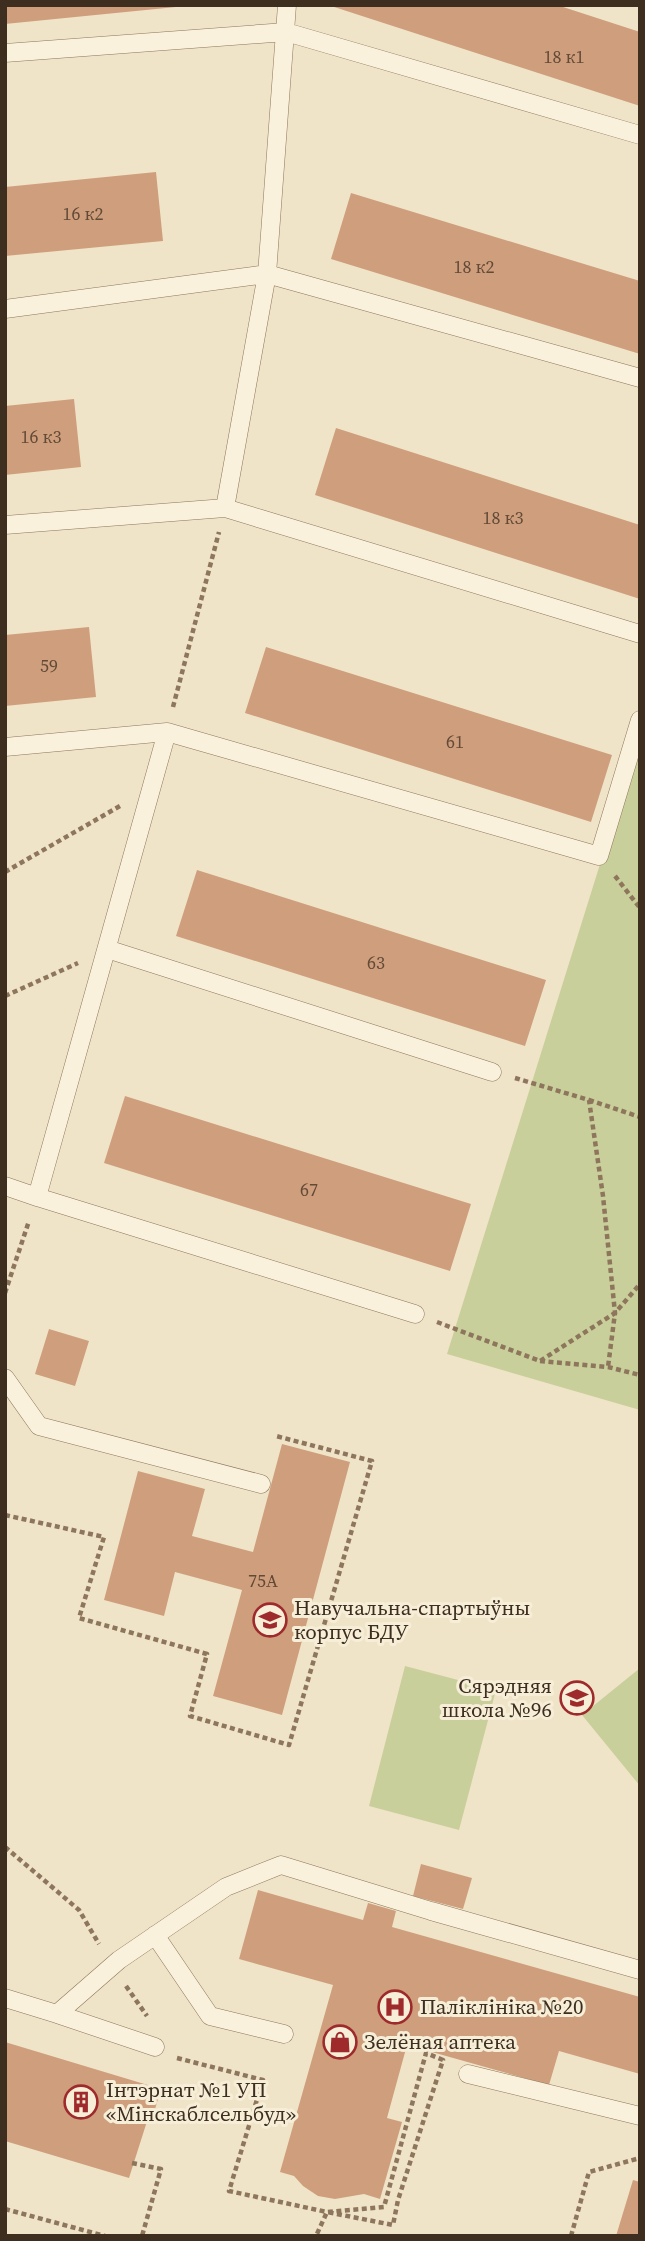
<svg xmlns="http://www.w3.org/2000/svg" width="645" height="2241" font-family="'Source Serif 4',serif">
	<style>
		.green { fill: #c9cf9b }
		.building { fill: #cf9f7d }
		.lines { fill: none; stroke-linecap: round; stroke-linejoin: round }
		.service-casing { stroke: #8d765c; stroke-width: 19 }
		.path { stroke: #8d765c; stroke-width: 4.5; stroke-dasharray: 5 3.5; stroke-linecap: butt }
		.service { stroke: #faf1dc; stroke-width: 18 }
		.labels { text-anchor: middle; stroke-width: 6; stroke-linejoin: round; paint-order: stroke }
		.number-label { font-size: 18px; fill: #624a37 }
		.poi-label { font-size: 21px; fill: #3d2e20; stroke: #f7eed8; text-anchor: start }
	</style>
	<rect width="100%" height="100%" fill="#f0e4c8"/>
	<path class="green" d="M640 736V1410L447 1354Z
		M405 1666 496 1690 459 1830 369 1806Z
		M640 1668V1786L582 1715Z"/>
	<path class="building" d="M5 5H176V7L5 24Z
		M328 5H557L640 32V106Z
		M156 172 163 241 5 256V187Z
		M351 193 640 281V354L331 259Z
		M74 399 81 467 5 475V406Z
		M336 428 640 525V599L315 495Z
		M89 627 96 697 5 706V635Z
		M266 647 612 755 591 822 245 713Z
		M197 870 546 980 525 1046 176 936Z
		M125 1096 471 1204 450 1271 104 1163Z
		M49 1329 89 1341 75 1386 35 1374Z
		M282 1444 350 1462 282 1715 213 1696 242 1590 175 1572 164 1616 104 1600 138 1471 205 1489 192 1536 253 1552Z
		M421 1864 472 1878 463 1909 413 1896Z
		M258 1890 363 1920 368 1903 396 1911 392 1927 640 1997V2074L559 2051 549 2085 407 2045 387 2118 402 2122 380 2199 364 2194 335 2199 318 2196 303 2186 294 2176 280 2172 333 1985 239 1959Z
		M5 2042 161 2089 153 2116 149 2115 129 2178 5 2141Z
		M633 2180 640 2182V2236H616Z"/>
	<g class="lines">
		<defs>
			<path id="service" d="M5 53 286 32 640 135
				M5 309 267 274 640 378
				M225 508 267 274 287 5
				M5 525 225 508 640 634
				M5 747 167 732 599 856 640 720
				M107 949 492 1072
				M5 1186 37 1197 167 732
				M37 1197 415 1314
				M5 1378 39 1426 261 1484
				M155 1935 210 2016 284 2034
				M5 1998 57 2014 119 1960 226 1887 281 1865 431 1911 640 1970
				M57 2014 155 2047
				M468 2074 640 2116"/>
		</defs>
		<use href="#service" class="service-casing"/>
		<path class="path" d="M173 707 219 532
			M5 872 120 806
			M615 876 640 908
			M5 996 78 963
			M515 1078 589 1100 603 1196 615 1313 608 1367
			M589 1100 640 1117
			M5 1293 29 1221
			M437 1322 540 1361 615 1313 640 1284
			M540 1361 608 1367 640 1375
			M5 1515 104 1537 79 1618 207 1654 190 1716 289 1745 372 1461 276 1436
			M5 1847 79 1910 99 1944
			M126 1986 147 2016
			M177 2058 263 2080 229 2191 327 2212 384 2207 426 2053 443 2060 398 2200 393 2225 327 2212 316 2236
			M132 2163 161 2169 142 2236
			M5 2209 105 2236
			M571 2236 589 2172 640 2158"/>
		<use href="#service" class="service"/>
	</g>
	<defs>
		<symbol id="university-ring" viewBox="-11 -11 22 22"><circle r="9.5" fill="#f7eed8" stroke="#9e2a2b" stroke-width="1.5"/><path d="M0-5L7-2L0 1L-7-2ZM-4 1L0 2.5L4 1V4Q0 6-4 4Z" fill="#9e2a2b"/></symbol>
		<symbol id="school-ring" viewBox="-11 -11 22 22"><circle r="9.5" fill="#f7eed8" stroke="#9e2a2b" stroke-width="1.5"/><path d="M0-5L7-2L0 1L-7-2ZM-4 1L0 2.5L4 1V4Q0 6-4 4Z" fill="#9e2a2b"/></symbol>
		<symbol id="hospital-ring" viewBox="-11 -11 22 22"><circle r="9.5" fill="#f7eed8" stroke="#9e2a2b" stroke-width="1.5"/><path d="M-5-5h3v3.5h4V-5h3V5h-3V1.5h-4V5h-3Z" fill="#9e2a2b"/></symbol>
		<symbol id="shop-ring" viewBox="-11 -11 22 22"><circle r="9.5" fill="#f7eed8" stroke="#9e2a2b" stroke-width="1.5"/><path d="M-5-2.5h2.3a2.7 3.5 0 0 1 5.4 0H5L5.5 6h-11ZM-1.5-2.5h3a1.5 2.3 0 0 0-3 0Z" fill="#9e2a2b"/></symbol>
		<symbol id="building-ring" viewBox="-11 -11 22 22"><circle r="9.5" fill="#f7eed8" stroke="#9e2a2b" stroke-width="1.5"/><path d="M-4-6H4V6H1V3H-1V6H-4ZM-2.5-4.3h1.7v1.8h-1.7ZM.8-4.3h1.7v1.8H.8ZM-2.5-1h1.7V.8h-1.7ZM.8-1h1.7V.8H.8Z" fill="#9e2a2b"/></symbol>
	</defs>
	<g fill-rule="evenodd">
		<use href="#university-ring" x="251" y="1601" width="38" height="38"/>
		<use href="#school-ring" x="558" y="1679" width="38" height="38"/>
		<use href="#hospital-ring" x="376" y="1988" width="38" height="38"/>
		<use href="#shop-ring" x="321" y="2023" width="38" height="38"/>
		<use href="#building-ring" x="62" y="2083" width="38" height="38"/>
	</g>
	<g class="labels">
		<g class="number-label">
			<text x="564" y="63">18 к1</text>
			<text x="83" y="220">16 к2</text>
			<text x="474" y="273">18 к2</text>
			<text x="41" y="443">16 к3</text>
			<text x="503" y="524">18 к3</text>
			<text x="49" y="672">59</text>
			<text x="455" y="748">61</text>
			<text x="376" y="969">63</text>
			<text x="309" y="1196">67</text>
			<text x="263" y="1587">75А</text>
		</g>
		<g class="poi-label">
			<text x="294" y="1615">Навучальна-спартыўны<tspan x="294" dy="24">корпус БДУ</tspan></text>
			<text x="552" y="1693" text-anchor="end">Сярэдняя<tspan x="552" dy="24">школа №96</tspan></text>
			<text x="420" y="2014">Паліклініка №20</text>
			<text x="364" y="2049">Зелёная аптека</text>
			<text x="106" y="2097">Інтэрнат №1 УП<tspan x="106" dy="24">«Мінскаблсельбуд»</tspan></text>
		</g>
	</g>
	<rect width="645" height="2241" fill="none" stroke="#3d2e20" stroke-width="14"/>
</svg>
